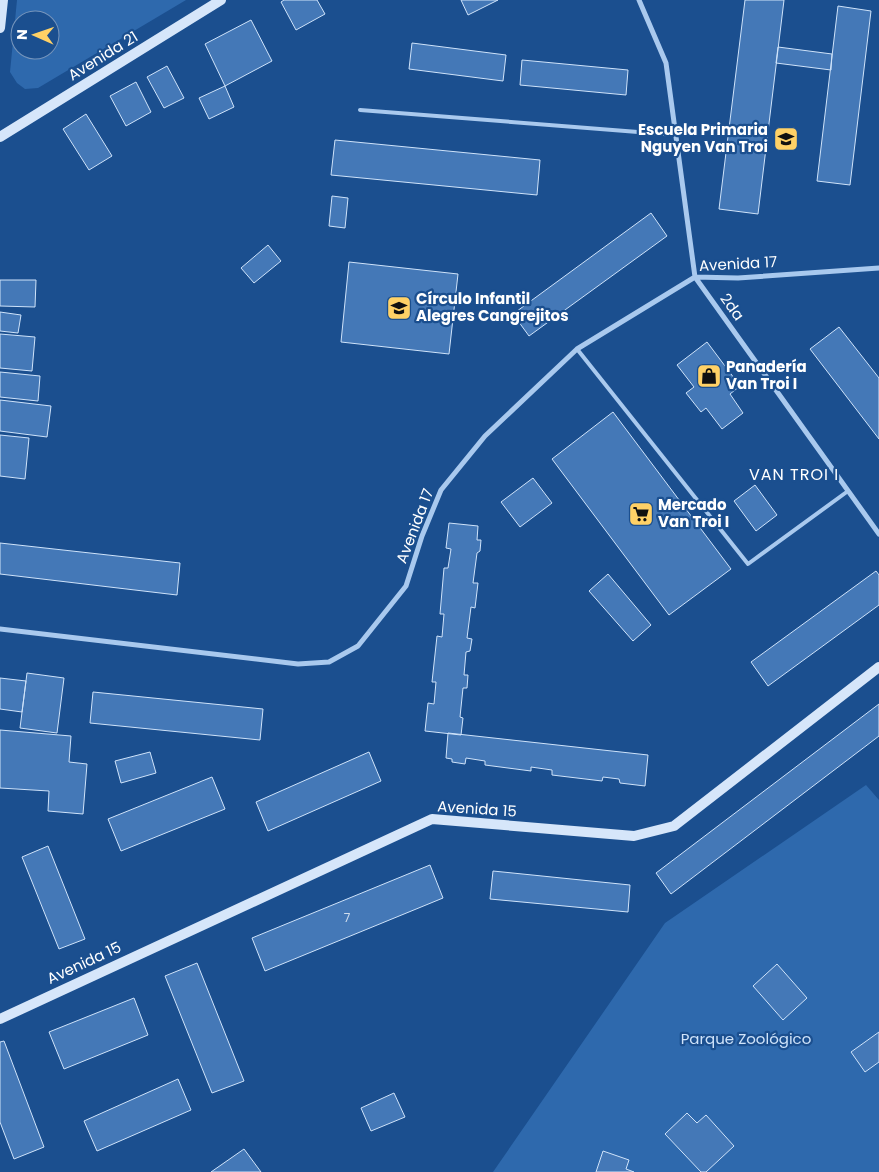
<svg xmlns="http://www.w3.org/2000/svg" width="879" height="1172" font-family="Poppins,sans-serif">
	<style>
		.green { fill: #2e69ad; fill-rule: evenodd }
		.building { fill: #4478b7; stroke: #cfe3fa }
		.lines { fill: none; stroke-linecap: round; stroke-linejoin: round }
		.lane { stroke: #a9c9ee; stroke-width: 4 }
		.street { stroke: #a9c9ee; stroke-width: 5 }
		.secondary { stroke: #d6e6fa; stroke-width: 10 }
		.labels { text-anchor: middle; stroke-width: 4.5; stroke-linejoin: round; paint-order: stroke }
		.number-label { font-size: 12px; fill: #d0dded }
		.street-label { font-size: 15px; fill: #fff; stroke: #1b4f8f }
		.poi-label { font-size: 15px; font-weight: bold; fill: #fff; stroke: #1b4f8f; text-anchor: start }
		.park-label { font-size: 15px; fill: #cfe3fa; stroke: #1b4f8f }
		.neighbourhood-label { font-size: 16px; letter-spacing: 1px; fill: #fff; stroke: #1b4f8f }
	</style>
	<rect width="100%" height="100%" fill="#1b4f8f"/>
	<path class="green" d="M17 0H186L38 88 25 89 17 83 10 72ZM20 20H50V50H20Z
		M866 785 879 800V1172H493L665 923Z"/>
	<path class="building" d="M284 0H317L325 14 296 30 281 2Z
		M461 0H498L468 15Z
		M745 0H784L758 214 719 209Z
		M838 6 871 11 850 185 817 181Z
		M251 20 272 61 225 86 205 44Z
		M412 43 506 55 503 81 409 69Z
		M778 47 832 54 831 70 776 63Z
		M522 60 628 70 626 95 520 85Z
		M167 66 184 98 164 108 147 77Z
		M136 82 151 112 126 126 110 96Z
		M225 86 234 107 209 119 199 98Z
		M86 114 112 156 89 170 63 129Z
		M335 140 540 160 537 195 331 175Z
		M332 196 348 198 345 228 329 226Z
		M651 213 667 236 529 336 513 314Z
		M268 245 281 261 254 283 241 268Z
		M349 262 458 274 449 354 341 342Z
		M0 280H36L35 307 0 306Z
		M0 312 21 315 18 333 0 331Z
		M839 327 879 378V439L810 349Z
		M0 334 35 337 32 371 0 368Z
		M707 342 740 386 730 394 743 413 722 429 706 408 701 412 686 393 694 387 677 365Z
		M0 372 40 376 38 401 0 397Z
		M0 400 51 406 47 437 0 431Z
		M613 412 731 569 669 615 552 459Z
		M0 435 29 438 25 479 0 476Z
		M533 478 552 503 520 527 501 502Z
		M755 485 777 515 756 531 734 501Z
		M449 523 478 526 477 540H481L480 551 477 553 473 583H478L475 608 471 607 467 638 472 639 470 651 466 652 464 675H468L467 688H463L460 717 463 718 461 735 425 731 428 703 434 704 436 682H432L437 636 442 637 444 614H440L444 568H448L451 549 446 548Z
		M0 543 180 563 177 595 0 574Z
		M876 571 879 575V605L768 686 751 662Z
		M608 574 651 625 633 641 589 591Z
		M27 673 64 678 57 733 20 728Z
		M0 678 26 681 22 712 0 709Z
		M93 692 263 709 260 740 90 723Z
		M879 704V736L671 894 656 873Z
		M0 730 71 736 69 762 87 764 83 814 48 811 49 791 0 788Z
		M448 733 648 755 645 786 620 783 619 779 603 777 602 781 552 775V770L531 767V771L485 765V761L466 758 465 764 452 762V759L446 758Z
		M150 752 156 773 121 783 115 761Z
		M369 752 381 781 268 831 256 802Z
		M212 777 225 809 121 851 108 819Z
		M48 846 85 939 59 949 22 857Z
		M430 865 443 898 265 971 252 938Z
		M493 871 630 885 628 912 490 899Z
		M197 963 244 1081 212 1093 165 976Z
		M777 964 807 998 783 1020 753 986Z
		M134 998 148 1035 64 1069 49 1032Z
		M879 1032V1062L865 1072 851 1052Z
		M4 1041 44 1147 14 1159 0 1122V1042Z
		M178 1079 191 1110 97 1151 84 1121Z
		M394 1093 405 1117 371 1131 361 1108Z
		M687 1113 697 1123 706 1115 734 1146 706 1172H701L665 1134Z
		M244 1149 261 1172H211Z
		M603 1151 629 1160 626 1169 634 1172H596Z"/>
	<g class="lines">
		<path class="lane" d="M360 110 676 135
			M577 349 748 564 848 491"/>
		<path class="street" d="M639 0 666 63 695 277 879 534
			M0 629 298 664 329 662 358 646 406 586 422 536 441 490 485 436 577 349 695 277 738 278 879 268"/>
		<path class="secondary" d="M0 28 3 0
			M0 137 221 0
			M0 1019 432 819 634 836 674 826 879 667"/>
	</g>
	<defs>
		<symbol id="school-square" viewBox="-11 -11 22 22"><rect x="-9" y="-9" width="18" height="18" rx="4" fill="#ffd166" stroke="#1b4f8f"/><path d="M0-5L7-2L0 1L-7-2ZM-4 1L0 2.5L4 1V4Q0 6-4 4Z" fill="#111"/></symbol>
		<symbol id="shop-square" viewBox="-11 -11 22 22"><rect x="-9" y="-9" width="18" height="18" rx="4" fill="#ffd166" stroke="#1b4f8f"/><path d="M-5-2.5h2.3a2.7 3.5 0 0 1 5.4 0H5L5.5 6h-11ZM-1.5-2.5h3a1.5 2.3 0 0 0-3 0Z" fill="#111"/></symbol>
		<symbol id="supermarket-square" viewBox="-11 -11 22 22"><rect x="-9" y="-9" width="18" height="18" rx="4" fill="#ffd166" stroke="#1b4f8f"/><path d="M-6-5.5h2.5l.6 2H6L4.5 2H-2.5L-4.4-4H-6ZM-1.5 3.2a1.3 1.3 0 1 0 .1 0ZM3 3.2a1.3 1.3 0 1 0 .1 0Z" fill="#111"/></symbol>
	</defs>
	<g fill-rule="evenodd">
		<use href="#school-square" x="772" y="125" width="28" height="28"/>
		<use href="#school-square" x="385" y="294" width="28" height="28"/>
		<use href="#shop-square" x="695" y="362" width="28" height="28"/>
		<use href="#supermarket-square" x="627" y="500" width="28" height="28"/>
	</g>
	<g class="labels">
		<g class="number-label">
			<text x="347" y="922">7</text>
		</g>
		<g class="street-label">
			<text transform="translate(103 56) rotate(-32)" y="5">Avenida 21</text>
			<text transform="translate(738 264) rotate(-3)" y="5">Avenida 17</text>
			<text transform="translate(732 307) rotate(54)" y="5">2da</text>
			<text transform="translate(415 526) rotate(-69)" y="5">Avenida 17</text>
			<text transform="translate(477 809) rotate(4)" y="5">Avenida 15</text>
			<text transform="translate(84 963) rotate(-25)" y="5">Avenida 15</text>
		</g>
		<g class="poi-label">
			<text x="768" y="135" text-anchor="end">Escuela Primaria<tspan x="768" dy="17">Nguyen Van Troi</tspan></text>
			<text x="416" y="304">Círculo Infantil<tspan x="416" dy="17">Alegres Cangrejitos</tspan></text>
			<text x="726" y="372">Panadería<tspan x="726" dy="17">Van Troi I</tspan></text>
			<text x="658" y="510">Mercado<tspan x="658" dy="17">Van Troi I</tspan></text>
		</g>
		<g class="park-label">
			<text x="746" y="1044">Parque Zoológico</text>
		</g>
		<g class="neighbourhood-label">
			<text x="794" y="480">VAN TROI I</text>
		</g>
	</g>
	<g transform="translate(35 35) rotate(272)"><circle r="24" fill="#1b4f8f" stroke="#7695bc"/>
	<path d="M0-4L9 19L0 12L-9 19Z" fill="#ffd166"/>
	<text y="-8" font-size="14" font-weight="bold" text-anchor="middle" fill="#ffffff">N</text>
	</g>
</svg>
